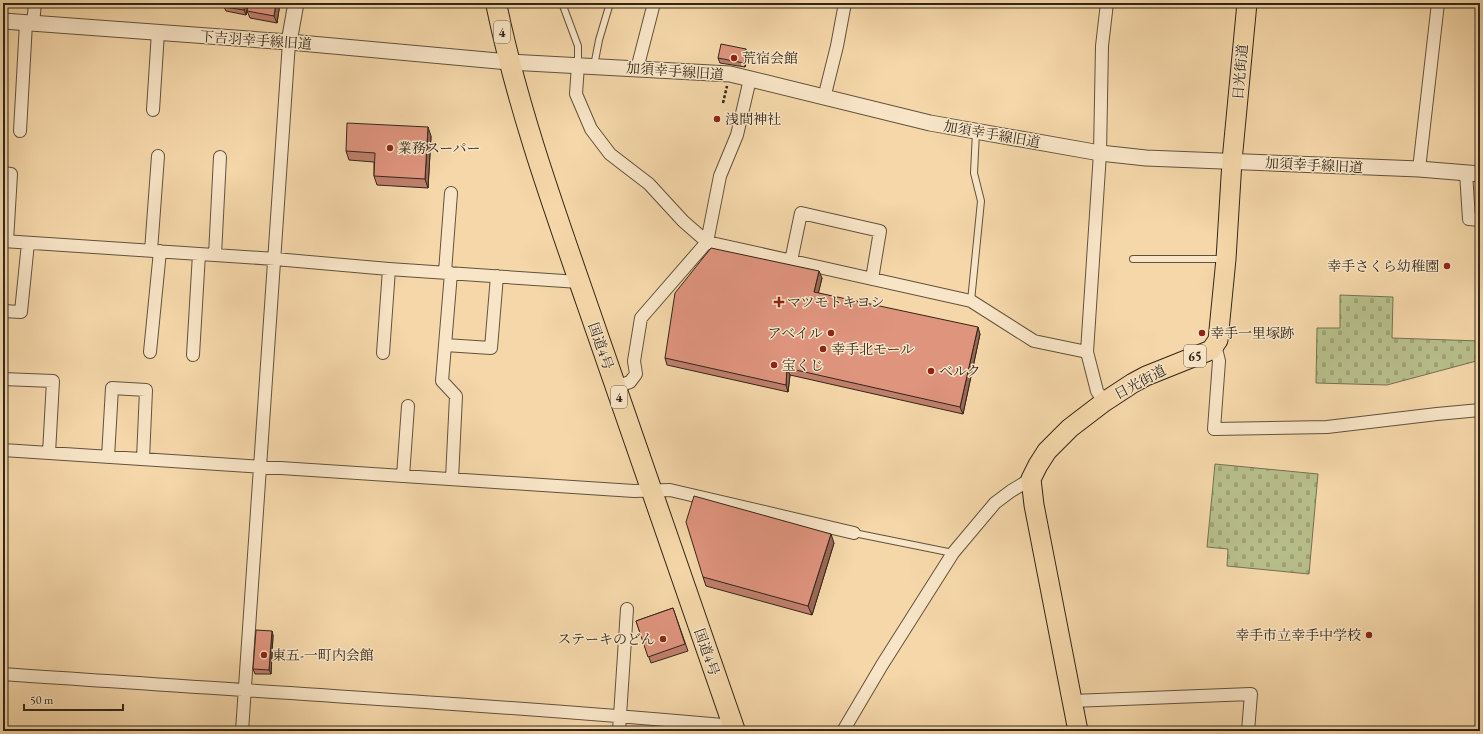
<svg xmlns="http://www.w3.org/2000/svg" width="1483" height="734" font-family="'EB Garamond','Noto Serif JP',serif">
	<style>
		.cemetery { fill: url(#cemetery-stones); stroke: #747252 }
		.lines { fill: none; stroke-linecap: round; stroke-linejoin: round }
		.service-casing { stroke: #61523d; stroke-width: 8 }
		.minor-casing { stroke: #61523d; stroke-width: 14 }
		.tertiary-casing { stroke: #61523d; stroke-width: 17 }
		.primary-casing { stroke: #302619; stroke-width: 21 }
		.trunk-casing { stroke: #302619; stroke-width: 22 }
		.path { stroke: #302619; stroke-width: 2.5; stroke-dasharray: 3 2; stroke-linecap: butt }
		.service { stroke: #f8e5c7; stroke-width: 6 }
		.minor { stroke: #f8e5c7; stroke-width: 12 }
		.tertiary { stroke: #f8e5c7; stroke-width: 15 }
		.primary { stroke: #f5d7a9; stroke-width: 19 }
		.trunk { stroke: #f5d7a9; stroke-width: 20 }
		.wall { fill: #c07f6c; stroke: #302619 }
		.shaded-wall { fill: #9c6858; stroke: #302619 }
		.building { fill: #df947e; stroke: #302619 }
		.poi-dot { fill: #8f2418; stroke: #f8e5c7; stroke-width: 1.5 }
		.labels { text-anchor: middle; stroke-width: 3; stroke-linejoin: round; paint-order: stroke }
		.shield { fill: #f8e5c7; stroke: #6c5f4d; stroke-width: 1 }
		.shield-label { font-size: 13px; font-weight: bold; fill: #302619 }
		.street-label { font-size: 14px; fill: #302619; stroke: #f8e5c7 }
		.poi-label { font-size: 14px; fill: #302619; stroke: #f8e5c7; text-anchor: start }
	</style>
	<defs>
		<pattern id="cemetery-stones" width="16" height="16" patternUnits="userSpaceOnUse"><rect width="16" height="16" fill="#b8bf8b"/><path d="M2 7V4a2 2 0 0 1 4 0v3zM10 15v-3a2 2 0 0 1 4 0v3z" fill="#9ea477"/></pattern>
	</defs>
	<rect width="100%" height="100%" fill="#f5d7a9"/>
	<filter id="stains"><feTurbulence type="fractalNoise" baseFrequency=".005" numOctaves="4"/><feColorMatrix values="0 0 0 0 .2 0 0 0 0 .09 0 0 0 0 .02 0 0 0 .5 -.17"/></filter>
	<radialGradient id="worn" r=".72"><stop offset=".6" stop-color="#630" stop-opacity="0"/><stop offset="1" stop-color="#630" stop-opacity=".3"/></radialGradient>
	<path class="cemetery" d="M1340 295 1393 297 1392 338 1480 341V360L1387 385 1316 383 1317 328H1340Z
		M1215 464 1318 474 1309 574 1227 566 1228 549 1207 547Z"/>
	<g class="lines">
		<defs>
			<path id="service" d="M562 3 578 46V65
				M594 66 599 40 610 3
				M1133 259H1224
				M971 301 981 201 974 173 976 132
				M854 533 953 553"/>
			<path id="minor" d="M33 24 35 3
				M578 65 576 94 591 129 610 154 649 184 683 221 707 242 971 301 1034 341 1087 352
				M637 69 654 3
				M824 98 837 46 845 3
				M153 110 158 32
				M20 131 26 23
				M1419 169 1438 3
				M3 173 11 174 7 241
				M1466 173 1469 219 1480 220
				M3 241 275 259 389 269 579 282
				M151 251 158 156
				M215 255 220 157
				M791 261 801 213 880 231 872 279
				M445 272 451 193
				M451 273 442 381 456 396 452 479
				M3 311 21 312 28 243
				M445 345 491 348 497 276
				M1215 345 1219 361 1214 429 1327 427 1437 414 1480 410
				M150 352 160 251
				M383 353 389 269
				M193 355 199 254
				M3 379 53 381 49 453
				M615 387 630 382 636 374 634 361 641 318 707 242 720 176 737 135 750 79
				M1104 402 1097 391 1087 352 1100 153 1102 46 1107 3
				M3 450 634 491 670 490 854 533
				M108 457 112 388 146 390 143 459
				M403 476 408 406
				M3 674C246 691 490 704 733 726
				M1072 701 1251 694 1248 731
				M242 731 289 42
				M619 731 627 609
				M843 731 882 665 953 553 995 503 1011 491 1031 479"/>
			<path id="tertiary" d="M3 21 289 42 509 62 730 74 930 123 1100 153 1146 158 1419 169 1480 174
				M289 42 296 3"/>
			<path id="primary" d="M1078 731 1034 505 1031 479 1038 465 1047 451 1070 428 1104 402 1133 383 1146 376 1211 350 1218 340 1226 259 1232 161 1247 3"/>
			<path id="trunk" d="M496 3C517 105 552 203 586 301 635 445 685 588 735 731"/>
		</defs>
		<use href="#service" class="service-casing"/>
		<use href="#minor" class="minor-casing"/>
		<use href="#tertiary" class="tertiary-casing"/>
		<use href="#primary" class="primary-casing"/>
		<use href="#trunk" class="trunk-casing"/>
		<path class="path" d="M723 103 727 86"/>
		<use href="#service" class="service"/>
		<use href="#minor" class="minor"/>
		<use href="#tertiary" class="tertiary"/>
		<use href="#primary" class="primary"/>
		<use href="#trunk" class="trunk"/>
	</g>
	<path class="wall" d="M225 3H248L246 15 226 11 224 7Z
		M280 3 277 23 250 18 247 11Z
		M746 49 748 53 745 67 720 63 718 58Z
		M431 136 428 188 377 185 374 176V162L349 160 346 151Z
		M822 278 818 293 980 334 963 414 790 375 788 392 667 365 665 358Z
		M834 543 812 615 706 586 703 577Z
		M673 608 688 651 651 663 636 621Z
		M273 635 271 674H255L253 669Z"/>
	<path class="shaded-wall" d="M245 3H248L246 15 244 10Z
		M276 3H280L277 23 274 16Z
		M746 49 748 53 745 67 744 63Z
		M428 127 431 136 428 188 425 179Z
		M819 271 822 278 817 299 814 292Z
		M978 327 980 334 963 414 960 407Z
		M787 368 790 375 788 392 786 385Z
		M831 534 834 543 812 615 808 606Z
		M272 631 273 635 271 674 269 670Z"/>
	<path class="building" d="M225 3H245L244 10 224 7Z
		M249 3H276L274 16 247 11Z
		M721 44 746 49 744 63 718 58Z
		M347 123 428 127 425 179 374 176 375 153 346 151Z
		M711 248 819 271 814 292 978 327 960 407 787 368 786 385 665 358 675 293Z
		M694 496 831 534 808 606 703 577 686 522Z
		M673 608 685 644 648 657 636 621Z
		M256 630 272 631 269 670 253 669Z"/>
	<g class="poi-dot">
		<circle cx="734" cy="58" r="4"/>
		<circle cx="717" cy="119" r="4"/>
		<circle cx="390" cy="148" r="4"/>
		<circle cx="1447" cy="266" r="4"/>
		<path d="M777 296h4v4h4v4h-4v4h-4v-4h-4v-4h4z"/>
		<circle cx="831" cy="333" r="4"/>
		<circle cx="1202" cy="333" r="4"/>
		<circle cx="823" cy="349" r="4"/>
		<circle cx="774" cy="365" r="4"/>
		<circle cx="931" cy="371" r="4"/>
		<circle cx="1369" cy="635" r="4"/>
		<circle cx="663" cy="639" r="4"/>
		<circle cx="264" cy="655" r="4"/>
	</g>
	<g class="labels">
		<g class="shield">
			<rect x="494" y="21" width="16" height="22" rx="3"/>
			<rect x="1184" y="345" width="22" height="22" rx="3"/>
			<rect x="611" y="386" width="16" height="22" rx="3"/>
		</g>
		<g class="shield-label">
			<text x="502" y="37">4</text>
			<text x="1195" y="361">65</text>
			<text x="619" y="402">4</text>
		</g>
		<g class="street-label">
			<text transform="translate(256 40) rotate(4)" y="5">下吉羽幸手線旧道</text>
			<text transform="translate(675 71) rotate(4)" y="5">加須幸手線旧道</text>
			<text transform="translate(1240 72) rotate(-85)" y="5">日光街道</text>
			<text transform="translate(992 134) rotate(10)" y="5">加須幸手線旧道</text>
			<text transform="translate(1314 165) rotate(3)" y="5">加須幸手線旧道</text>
			<text transform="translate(601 346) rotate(71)" y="5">国道4号</text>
			<text transform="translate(1140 382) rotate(-28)" y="5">日光街道</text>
			<text transform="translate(707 652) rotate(71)" y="5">国道4号</text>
		</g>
		<g class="poi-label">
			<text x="742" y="63">荒宿会館</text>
			<text x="725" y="124">浅間神社</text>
			<text x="398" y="153">業務スーパー</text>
			<text x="1439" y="271" text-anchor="end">幸手さくら幼稚園</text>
			<text x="787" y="307">マツモトキヨシ</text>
			<text x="823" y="338" text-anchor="end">アベイル</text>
			<text x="1210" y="338">幸手一里塚跡</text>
			<text x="831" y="354">幸手北モール</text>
			<text x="782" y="370">宝くじ</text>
			<text x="939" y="376">ベルク</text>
			<text x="1361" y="640" text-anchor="end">幸手市立幸手中学校</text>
			<text x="655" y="644" text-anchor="end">ステーキのどん</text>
			<text x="272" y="660">東五-一町内会館</text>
		</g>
	</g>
	<rect width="1483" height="734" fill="none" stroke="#f5d7a9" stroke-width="16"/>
	<rect x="4" y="4" width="1475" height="726" fill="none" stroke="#302619" stroke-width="2"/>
	<rect x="8" y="8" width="1467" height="718" fill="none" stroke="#302619"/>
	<path d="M24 704v6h99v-6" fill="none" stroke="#302619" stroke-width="2"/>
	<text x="30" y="704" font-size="12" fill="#302619" stroke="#f8e5c7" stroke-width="3" paint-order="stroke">50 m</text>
	<rect width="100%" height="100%" filter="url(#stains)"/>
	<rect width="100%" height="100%" fill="url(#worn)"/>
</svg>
